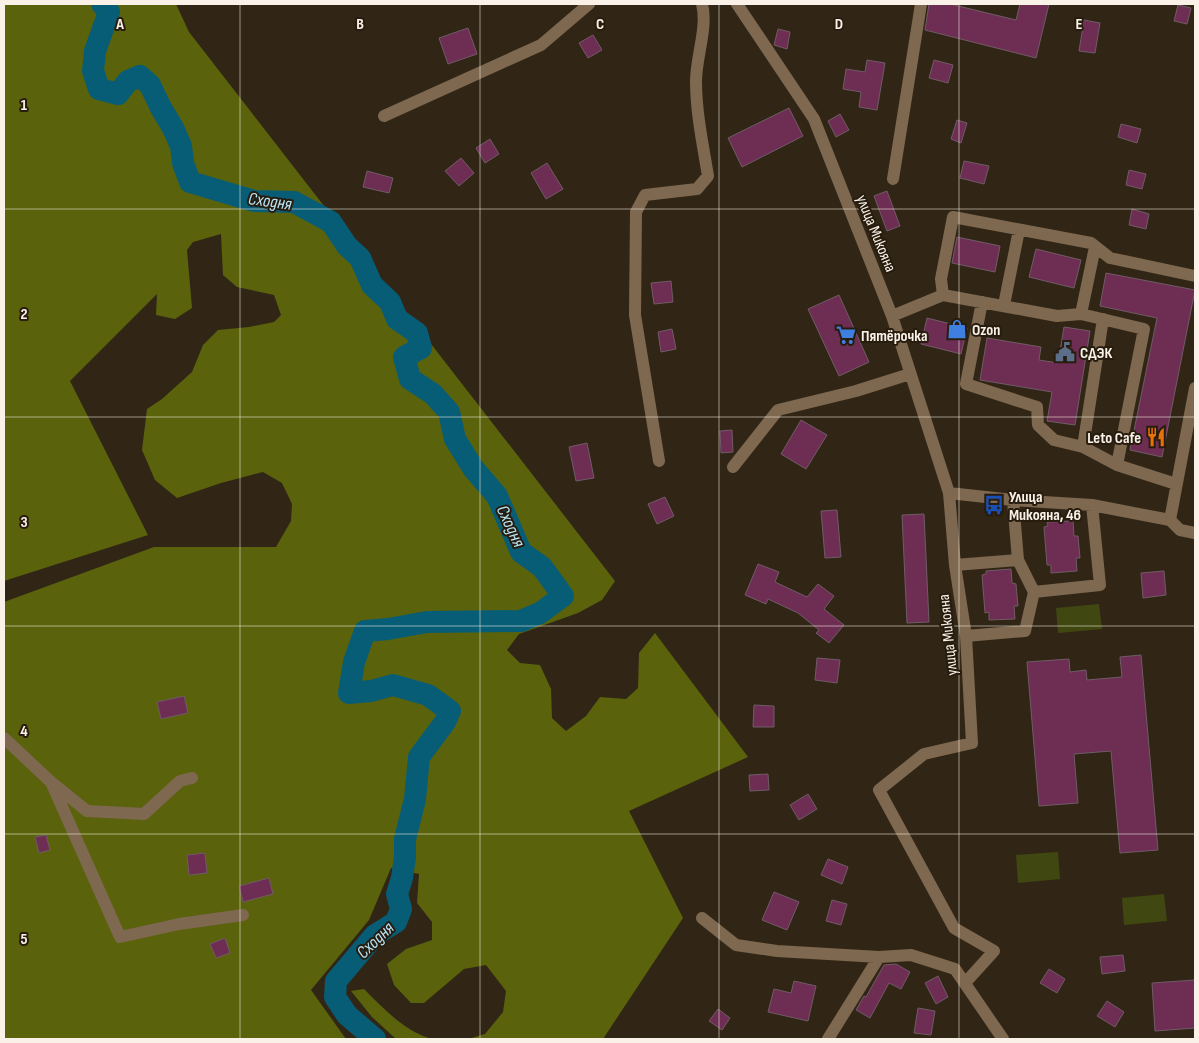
<svg xmlns="http://www.w3.org/2000/svg" width="1199" height="1043" font-family="'Sofia Sans Condensed',sans-serif">
	<style>
		.green { fill: #414710 }
		.forest { fill: #5a620c }
		.lines { fill: none; stroke-linecap: round; stroke-linejoin: round }
		.river { stroke: #085d76; stroke-width: 22 }
		.building { fill: #6e2e53; stroke: #705b66 }
		.minor { stroke: #7e684f; stroke-width: 12 }
		.grid { fill: none; stroke: #faf2e8; stroke-width: 1; stroke-opacity: 0.55 }
		.labels { text-anchor: middle; stroke-width: 4; stroke-linejoin: round; paint-order: stroke }
		.street-label { font-size: 16px; fill: #faf2e8; stroke: #271c0d }
		.poi-label { font-size: 16px; font-weight: bold; fill: #faf2e8; stroke: #271c0d; text-anchor: start }
		.water-label { font-size: 18px; font-style: italic; fill: #b7e4f7; stroke: #271c0d }
		.grid-label { font-size: 16px; text-anchor: middle; font-weight: bold; fill: #faf2e8; stroke: #271c0d; stroke-width: 4; stroke-linejoin: round; paint-order: stroke }
	</style>
	<rect width="100%" height="100%" fill="#312616"/>
	<path class="green" d="M1099 604 1102 629 1058 633 1056 608Z
		M1058 852 1060 879 1018 883 1016 855Z
		M1164 894 1167 921 1124 925 1122 898Z"/>
	<path class="forest" d="M4 4H176L189 32 615 581 602 600 578 613 519 634 507 650 520 663 540 665 551 689 552 718 566 731 586 716 600 697 626 699 638 688 639 653 655 633 748 757 629 811 683 918 603 1039H468L485 1034 503 1012 506 991 486 965 464 969 424 1003H411L394 985 387 964 406 949 432 940V922L417 903 419 874 391 868 369 920 311 990 346 1039H4V602L154 547H276L291 521 292 504 282 483 263 472 221 483 177 498 155 480 142 450 147 409 162 399 192 372 203 345 218 330 249 327 274 322 281 315 274 295 237 287 223 275 221 234 193 242 187 250 192 308 175 319 156 315 157 294 70 381 148 535 4 581Z
		M364 989C384 1009 404 1031 432 1039H396L372 1017 351 991Z"/>
	<g class="lines">
		<path class="river" d="M102 4 109 12 95 51 93 71 99 89 118 94 128 81 140 76 150 85 161 108 173 128 181 146 183 163 190 182 254 201 294 202 331 222 347 246 360 258 372 285 390 302 397 319 417 333 421 348 404 357 410 379 433 394 449 412 455 439 473 468 497 496 521 552 542 567 563 596 540 613 521 621 427 622 388 629 365 631 354 662 349 693 371 691 393 685 428 695 450 711 445 722 419 757 415 799 405 839V857L402 878 397 894 401 909 396 922 375 935 336 981 335 997 347 1015 375 1039"/>
	</g>
	<path class="building" d="M929 4H950L1016 20 1020 4H1049L1036 58 925 30Z
		M1178 5 1191 8 1187 24 1174 21Z
		M1084 20 1100 23 1095 53 1079 51Z
		M468 28 477 54 448 64 439 38Z
		M778 29 790 32 787 49 774 45Z
		M593 35 602 50 588 58 579 43Z
		M867 60 885 63 877 110 859 107 861 92 843 89 846 69 865 72Z
		M934 60 953 65 948 83 929 78Z
		M789 108 803 136 742 167 728 138Z
		M840 114 849 130 836 137 828 121Z
		M957 120 967 123 961 143 951 139Z
		M1121 124 1141 129 1137 143 1118 137Z
		M490 139 499 154 485 163 476 148Z
		M461 158 474 173 459 186 445 171Z
		M964 161 989 166 984 184 960 178Z
		M547 163 563 189 546 199 531 173Z
		M1129 170 1146 174 1142 189 1126 185Z
		M367 171 393 178 389 193 363 187Z
		M887 191 900 226 887 231 874 196Z
		M1132 209 1149 214 1146 229 1129 225Z
		M957 237 1000 246 995 272 952 263Z
		M1036 249 1081 260 1074 288 1029 277Z
		M1106 273 1195 290 1162 457 1130 450 1157 318 1100 306Z
		M671 281 673 302 654 304 651 283Z
		M839 295 869 362 839 376 808 309Z
		M927 318 967 328 961 354 921 344Z
		M1064 327 1090 331 1075 425 1047 421 1052 392 980 380 987 338 1041 347 1039 360 1058 363Z
		M672 329 676 349 661 352 658 332Z
		M801 420 827 435 806 469 781 454Z
		M732 430 733 452 721 453 720 431Z
		M587 443 594 478 576 481 569 447Z
		M665 497 674 516 657 524 648 504Z
		M837 510 841 557 825 558 821 511Z
		M924 514 929 622 907 623 902 515Z
		M1073 521 1074 536H1078L1080 558H1076L1077 571 1051 573V565H1047L1044 527 1048 526 1047 522Z
		M758 564 779 572 775 582 807 597 818 584 834 596 824 609 844 625 829 643 816 633 819 630 798 613 768 599 766 604 745 595Z
		M1011 569 1012 583 1016 584 1018 606H1014L1015 619 989 620V612L985 613 982 575 986 574V571Z
		M1164 571 1166 595 1143 598 1141 573Z
		M1141 655 1158 850 1120 853 1111 751 1074 754 1078 803 1039 806 1027 662 1069 659 1070 672 1086 670 1087 680 1122 677 1120 657Z
		M817 658 840 660 837 683 815 680Z
		M184 696 188 713 161 719 157 702Z
		M754 705 774 706V727H753Z
		M768 774 769 790 750 791 749 775Z
		M808 794 817 809 799 820 790 805Z
		M46 835 50 850 39 853 35 837Z
		M205 853 207 873 189 875 187 855Z
		M828 859 848 867 842 884 821 875Z
		M269 878 273 894 243 902 239 886Z
		M774 892 799 902 787 930 762 920Z
		M832 900 847 904 841 925 826 921Z
		M225 938 230 953 216 958 210 944Z
		M1123 955 1125 971 1102 974 1100 957Z
		M896 964 910 972 901 989 889 983 870 1018 856 1010 864 996 866 997 884 965Z
		M1049 969 1065 979 1057 993 1040 983Z
		M938 976 948 997 936 1004 925 983Z
		M1195 980V1028L1155 1031 1152 983Z
		M794 981 816 986 808 1021 768 1012 774 989 791 993Z
		M1107 1001 1124 1012 1115 1027 1097 1016Z
		M918 1008 935 1011 931 1035 914 1033Z
		M718 1009 730 1018 722 1030 709 1021Z"/>
	<g class="lines">
		<path class="minor" d="M737 4 814 119 892 316 949 493 1013 500 1092 505 1170 520 1180 530 1195 533
			M384 116 541 45 589 4
			M893 179 921 4
			M943 295 1057 316 1081 314 1144 329 1117 465
			M982 302 966 384 1037 407 1038 425 1054 440 1083 447 1117 465 1176 484
			M1004 305 1019 230
			M1081 314 1095 247
			M892 316 943 295 941 279 953 217 1091 243 1110 258 1195 276
			M1083 447 1103 319
			M659 461 635 315 636 212 645 195 697 189 708 176C703 145 696 113 696 81 696 57 708 27 702 4
			M733 467 778 410 856 391 910 374
			M949 493 955 565 966 636 972 743 924 754 879 790 954 928 994 951 965 983
			M1013 500 1018 560
			M1170 520 1195 388
			M955 565 1018 560 1034 592 1025 631 966 636
			M1034 592 1100 585 1092 505
			M4 738 51 782 87 811 144 814 180 781 192 778
			M51 782 120 937 179 924 243 915
			M702 918 736 945 777 951 879 957
			M828 1039 879 957 911 955 955 969 1003 1039"/>
	</g>
	<path class="grid" d="M240 4V1039M480 4V1039M719 4V1039M959 4V1039M4 209H1195M4 417H1195M4 626H1195M4 834H1195"/>
	<defs>
		<symbol id="shop-bare" viewBox="-9 -9 18 18"><path d="M-5-2.5h2.3a2.7 3.5 0 0 1 5.4 0H5L5.5 6h-11ZM-1.5-2.5h3a1.5 2.3 0 0 0-3 0Z" fill="#3f7fe0" stroke="#271c0d" stroke-width="2.5" paint-order="stroke"/></symbol>
		<symbol id="supermarket-bare" viewBox="-9 -9 18 18"><path d="M-6-5.5h2.5l.6 2H6L4.5 2H-2.5L-4.4-4H-6ZM-1.5 3.2a1.3 1.3 0 1 0 .1 0ZM3 3.2a1.3 1.3 0 1 0 .1 0Z" fill="#3f7fe0" stroke="#271c0d" stroke-width="2.5" paint-order="stroke"/></symbol>
		<symbol id="civic-bare" viewBox="-9 -9 18 18"><path d="M-.6-6.5H3V-4.5H.6V-3L4-1V1h2V6H-6V1h2V-1L-.6-3ZM-1.2 2.5V6h2.4V2.5Z" fill="#5c6f8a" stroke="#271c0d" stroke-width="2.5" paint-order="stroke"/></symbol>
		<symbol id="restaurant-bare" viewBox="-9 -9 18 18"><path d="M-5-6h1v4h1v-4h1v4h1v-4h1v5L-1.5 .5V6h-2V.5L-5-1ZM5-6V6H3V1.5H1.5Q1.5-4 5-6Z" fill="#e8710a" stroke="#271c0d" stroke-width="2.5" paint-order="stroke"/></symbol>
		<symbol id="bus-bare" viewBox="-9 -9 18 18"><path d="M-5-6H5V4H4V6H2V4H-2V6H-4V4H-5ZM-3.5-4V0h7V-4ZM-3.5 1.2v1.5H-2V1.2ZM2 1.2v1.5H3.5V1.2Z" fill="#1a4fb4" stroke="#271c0d" stroke-width="2.5" paint-order="stroke"/></symbol>
	</defs>
	<g fill-rule="evenodd">
		<use href="#shop-bare" x="943" y="315" width="28" height="28"/>
		<use href="#supermarket-bare" x="832" y="321" width="28" height="28"/>
		<use href="#civic-bare" x="1051" y="338" width="28" height="28"/>
		<use href="#restaurant-bare" x="1142" y="423" width="28" height="28"/>
		<use href="#bus-bare" x="980" y="491" width="28" height="28"/>
	</g>
	<g class="labels">
		<g class="street-label">
			<text transform="translate(877 233) rotate(68)" y="6">улица Микояна</text>
			<text transform="translate(947 635) rotate(-96)" y="6">улица Микояна</text>
		</g>
		<g class="poi-label">
			<text x="972" y="335">Ozon</text>
			<text x="861" y="341">Пятёрочка</text>
			<text x="1080" y="358">СДЭК</text>
			<text x="1141" y="443" text-anchor="end">Leto Cafe</text>
			<text x="1009" y="502">Улица<tspan x="1009" dy="18">Микояна, 46</tspan></text>
		</g>
		<g class="water-label">
			<text transform="translate(270 201) rotate(8)" y="6">Сходня</text>
			<text transform="translate(511 526) rotate(65)" y="6">Сходня</text>
			<text transform="translate(375 940) rotate(-44)" y="6">Сходня</text>
		</g>
	</g>
	<g class="grid-label">
		<text x="120" y="29">A</text>
		<text x="360" y="29">B</text>
		<text x="600" y="29">C</text>
		<text x="839" y="29">D</text>
		<text x="1079" y="29">E</text>
		<text x="24" y="110">1</text>
		<text x="24" y="319">2</text>
		<text x="24" y="527">3</text>
		<text x="24" y="736">4</text>
		<text x="24" y="944">5</text>
	</g>
	<rect width="1199" height="1043" fill="none" stroke="#faf2e8" stroke-width="10"/>
</svg>
